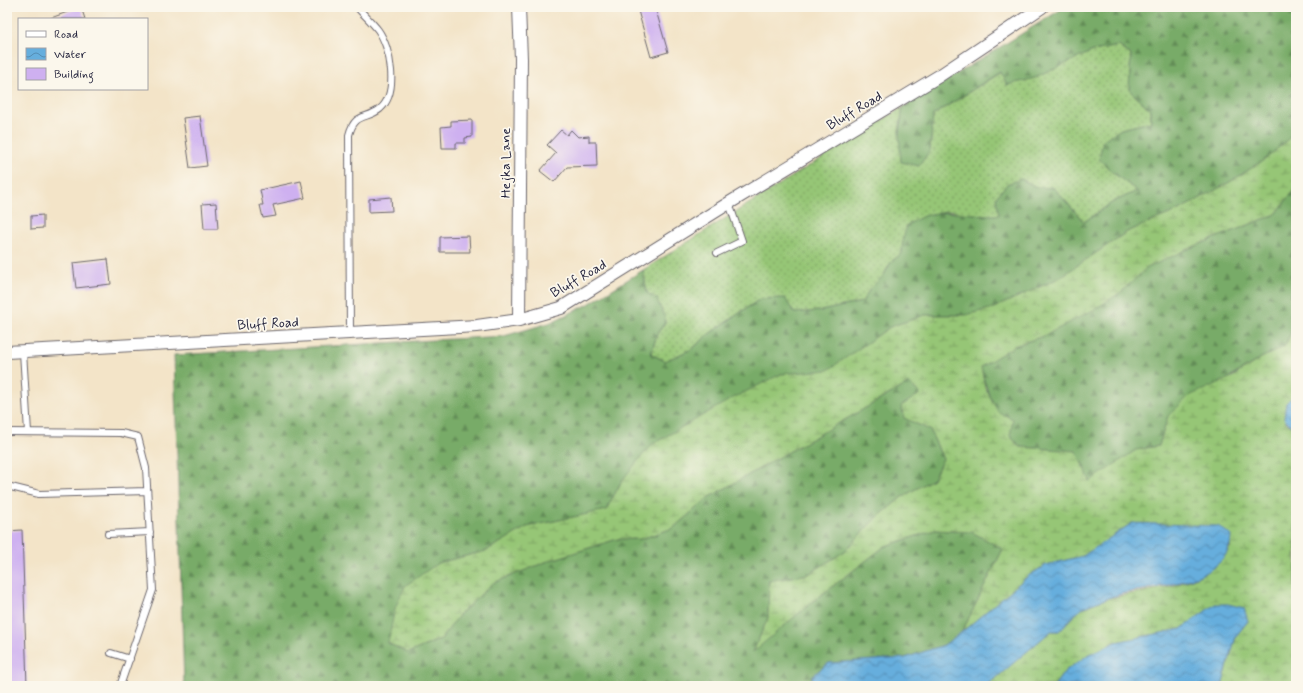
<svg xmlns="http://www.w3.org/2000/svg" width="1303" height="693" font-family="Mynerve,sans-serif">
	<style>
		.grass { fill: url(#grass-dots); stroke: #5c7458 }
		.forest { fill: url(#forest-firs); stroke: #4d6651 }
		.wetland { fill: url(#wetland-marsh); stroke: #5c7458 }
		.water { fill: url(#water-waves); stroke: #44688c }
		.building { fill: #ceb0f0 }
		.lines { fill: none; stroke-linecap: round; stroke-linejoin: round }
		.lane-casing { stroke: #6b666c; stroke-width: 8 }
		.street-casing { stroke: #6b666c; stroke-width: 14 }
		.lane { stroke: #fff; stroke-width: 6 }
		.street { stroke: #fff; stroke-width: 12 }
		.labels { text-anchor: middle; stroke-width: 3.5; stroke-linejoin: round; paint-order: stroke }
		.street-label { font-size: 14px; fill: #22223b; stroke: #fbf7ec }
	</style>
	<defs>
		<pattern id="grass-dots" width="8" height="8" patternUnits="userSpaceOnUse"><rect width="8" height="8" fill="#96c676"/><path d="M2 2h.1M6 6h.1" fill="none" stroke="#7aa062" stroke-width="1.8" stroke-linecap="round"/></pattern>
		<pattern id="forest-firs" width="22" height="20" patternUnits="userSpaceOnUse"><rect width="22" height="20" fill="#78ab67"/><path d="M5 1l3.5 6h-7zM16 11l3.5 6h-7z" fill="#628b56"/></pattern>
		<pattern id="wetland-marsh" width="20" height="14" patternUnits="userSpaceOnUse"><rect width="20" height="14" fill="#96c676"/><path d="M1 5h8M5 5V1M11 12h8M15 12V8" fill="none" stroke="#7aa062"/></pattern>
		<pattern id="water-waves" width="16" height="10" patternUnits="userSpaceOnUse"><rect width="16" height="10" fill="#66aedd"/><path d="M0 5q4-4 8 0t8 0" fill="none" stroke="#548db4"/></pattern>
	</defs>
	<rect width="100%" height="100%" fill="#fbf7ec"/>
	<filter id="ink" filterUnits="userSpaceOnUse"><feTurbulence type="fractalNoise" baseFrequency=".025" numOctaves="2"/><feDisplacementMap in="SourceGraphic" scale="8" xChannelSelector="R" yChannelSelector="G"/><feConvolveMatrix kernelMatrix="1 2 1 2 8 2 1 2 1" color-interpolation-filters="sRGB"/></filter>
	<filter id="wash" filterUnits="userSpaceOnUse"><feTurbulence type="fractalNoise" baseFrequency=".012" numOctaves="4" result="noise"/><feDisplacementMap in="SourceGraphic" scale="16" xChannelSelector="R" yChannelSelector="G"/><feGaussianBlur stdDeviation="0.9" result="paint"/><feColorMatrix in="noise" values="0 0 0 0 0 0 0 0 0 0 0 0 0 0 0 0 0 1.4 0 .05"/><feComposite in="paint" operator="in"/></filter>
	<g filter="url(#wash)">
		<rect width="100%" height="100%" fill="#f3e4c8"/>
		<path class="grass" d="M1119 46 1131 55 1129 90 1150 109 1151 122 1121 129 1127 181 1138 191 1113 202 1084 222 1054 188 1036 187 1021 179 999 215 979 216 951 211 925 215 903 239 902 253 891 262 884 275 870 289 862 302 821 311 794 313 760 299 709 334 692 349 665 361 651 354 657 334 666 321 647 293 643 270 903 107 899 133 930 150 933 115 1001 72 1069 61 1093 51Z"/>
		<path class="forest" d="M1065 7H1296V132L1267 158 1230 182 1179 210 1127 232 1059 278 994 308 966 315H925L890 327 828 371 781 374 623 479 606 510 527 527 486 551 438 563 388 643 408 653 441 639 460 614 493 583 548 561 617 539H641L673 528 708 498 909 383 920 394 904 418 930 430 943 459 933 479 902 497 872 522 845 551 809 574 769 581 768 618 753 651 811 603 885 546 935 530 972 532 1003 549 962 632 944 645 905 658 829 663 812 676 813 686H184L174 355 504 336 549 323 587 305 643 270 647 293 657 299 666 321 657 334 651 354 665 361 692 349 709 334 760 299 785 298 794 313 821 311 862 302 870 289 884 275 891 262 902 253 903 239 907 225C913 222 920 217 927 215 951 209 975 216 999 215L996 197 1007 184 1021 179 1036 187 1054 188 1084 222 1113 202 1137 191 1112 172 1099 159 1103 140 1121 129 1151 122 1150 109 1129 90 1131 55 1119 46 1093 51 1035 78 1007 85 1000 72 933 115 930 150 919 166 901 162 899 133 903 107Z
			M1296 187V319L1293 329 1284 347 1261 358 1168 416 1159 446 1136 450 1090 482 1076 451 1020 447C1002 426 986 394 981 367L1014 346 1046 335 1120 293 1146 268 1195 246 1276 214Z"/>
		<path class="wetland" d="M1296 132V187L1276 214 1195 246 1147 268 1120 293 1095 309 1046 335 1014 346 981 367 985 387 998 412 1013 419 1010 436 1020 447 1076 451 1090 481 1136 450 1159 446 1168 416 1189 396 1232 377 1261 358 1284 347 1293 329 1296 319V393L1286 403V422L1296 431V686H1222L1236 636 1248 621 1216 604 1181 629 1116 642 1088 655 1065 671 1054 686H984L996 678 1051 631H1059C1067 623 1078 609 1089 605 1129 588 1184 594 1218 563 1223 559 1227 552 1231 546L1132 523 1083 556 1046 565 1028 576 962 632 1003 549 972 532 935 530 885 546 811 603 753 652 768 618 769 581 809 574 845 551 872 522 902 497 933 479 943 459 930 430 904 418 901 406 920 394 909 383 708 498 673 528 641 539H617L548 561 493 583 460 614 441 639 408 653 388 643 395 608 405 586 438 563 486 551 527 527 606 510 623 479 651 445 733 398 781 374 828 370 890 327 925 315H966L994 308 1059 278 1127 232 1179 210 1230 182 1267 158Z"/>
		<path class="water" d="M1296 393V431L1284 418 1286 403Z
			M1132 523 1218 526 1231 535C1231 583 1155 586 1121 594 1111 597 1099 601 1089 605 1078 609 1067 623 1059 631H1051L996 678 984 686H813L812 676 829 663 905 658 944 645 962 632 1028 576 1046 565 1083 556Z
			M1215 604H1228L1244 608 1248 621 1236 636 1222 686H1054L1065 671 1088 655 1116 642 1181 629Z"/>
		<g id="blocks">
			<path class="building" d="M81 7 85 19H51V18Z
				M637 7H655L668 52 651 57Z
				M200 116 207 166 190 168 183 118Z
				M472 120V137L465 138V143H456V148H442L441 127 451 126V121Z
				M561 130 567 135 571 130 578 137 589 136V142H596L597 166 567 167 554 182 540 171 556 153 547 145Z
				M301 181 305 198 273 205 276 216 263 218 260 205H263L260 190Z
				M391 197 392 211 369 212V199Z
				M216 203 218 229H204L202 204Z
				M43 215V228L31 229V216Z
				M469 236 470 252H440V237Z
				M108 259 111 284 76 288 73 263Z
				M22 530 27 686H7V531Z"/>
		</g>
	</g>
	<g filter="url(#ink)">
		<use href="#blocks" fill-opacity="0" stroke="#6b666c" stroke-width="1"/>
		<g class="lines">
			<defs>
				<path id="lane" d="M717 253 742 241 729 203
					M350 334 349 135C355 112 366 120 380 109 399 93 391 48 378 30 372 22 364 15 357 7
					M23 352 28 432
					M7 432 121 433 138 437 146 468 153 590 120 686
					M7 486 39 494 147 491
					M108 534 150 532
					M111 653 130 659"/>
				<path id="street" d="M519 320 521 59 519 7
					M7 352 477 326 519 320 561 308 729 203 939 76 1042 7"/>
			</defs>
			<use href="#lane" class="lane-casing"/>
			<use href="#street" class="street-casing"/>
			<use href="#lane" class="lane"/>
			<use href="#street" class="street"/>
		</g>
	</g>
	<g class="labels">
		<g class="street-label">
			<text transform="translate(854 110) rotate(-31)" y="5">Bluff Road</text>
			<text transform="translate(505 163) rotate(-90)" y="5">Hejka Lane</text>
			<text transform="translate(578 278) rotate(-30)" y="5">Bluff Road</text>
			<text transform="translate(268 323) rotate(-3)" y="5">Bluff Road</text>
		</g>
	</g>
	<rect width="1303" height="693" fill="none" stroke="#fbf7ec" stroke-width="24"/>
	<rect x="18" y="18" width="130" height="72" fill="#fbf7ec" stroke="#a4a2a5"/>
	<rect x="26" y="31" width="20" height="6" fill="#ffffff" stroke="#a4a2a5"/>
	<text x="54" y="38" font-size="12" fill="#22223b">Road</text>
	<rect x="26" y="48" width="20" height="12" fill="url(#water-waves)" stroke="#a4a2a5"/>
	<text x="54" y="58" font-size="12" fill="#22223b">Water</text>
	<rect x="26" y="68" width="20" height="12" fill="#ceb0f0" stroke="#a4a2a5"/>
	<text x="54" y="78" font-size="12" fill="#22223b">Building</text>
</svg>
